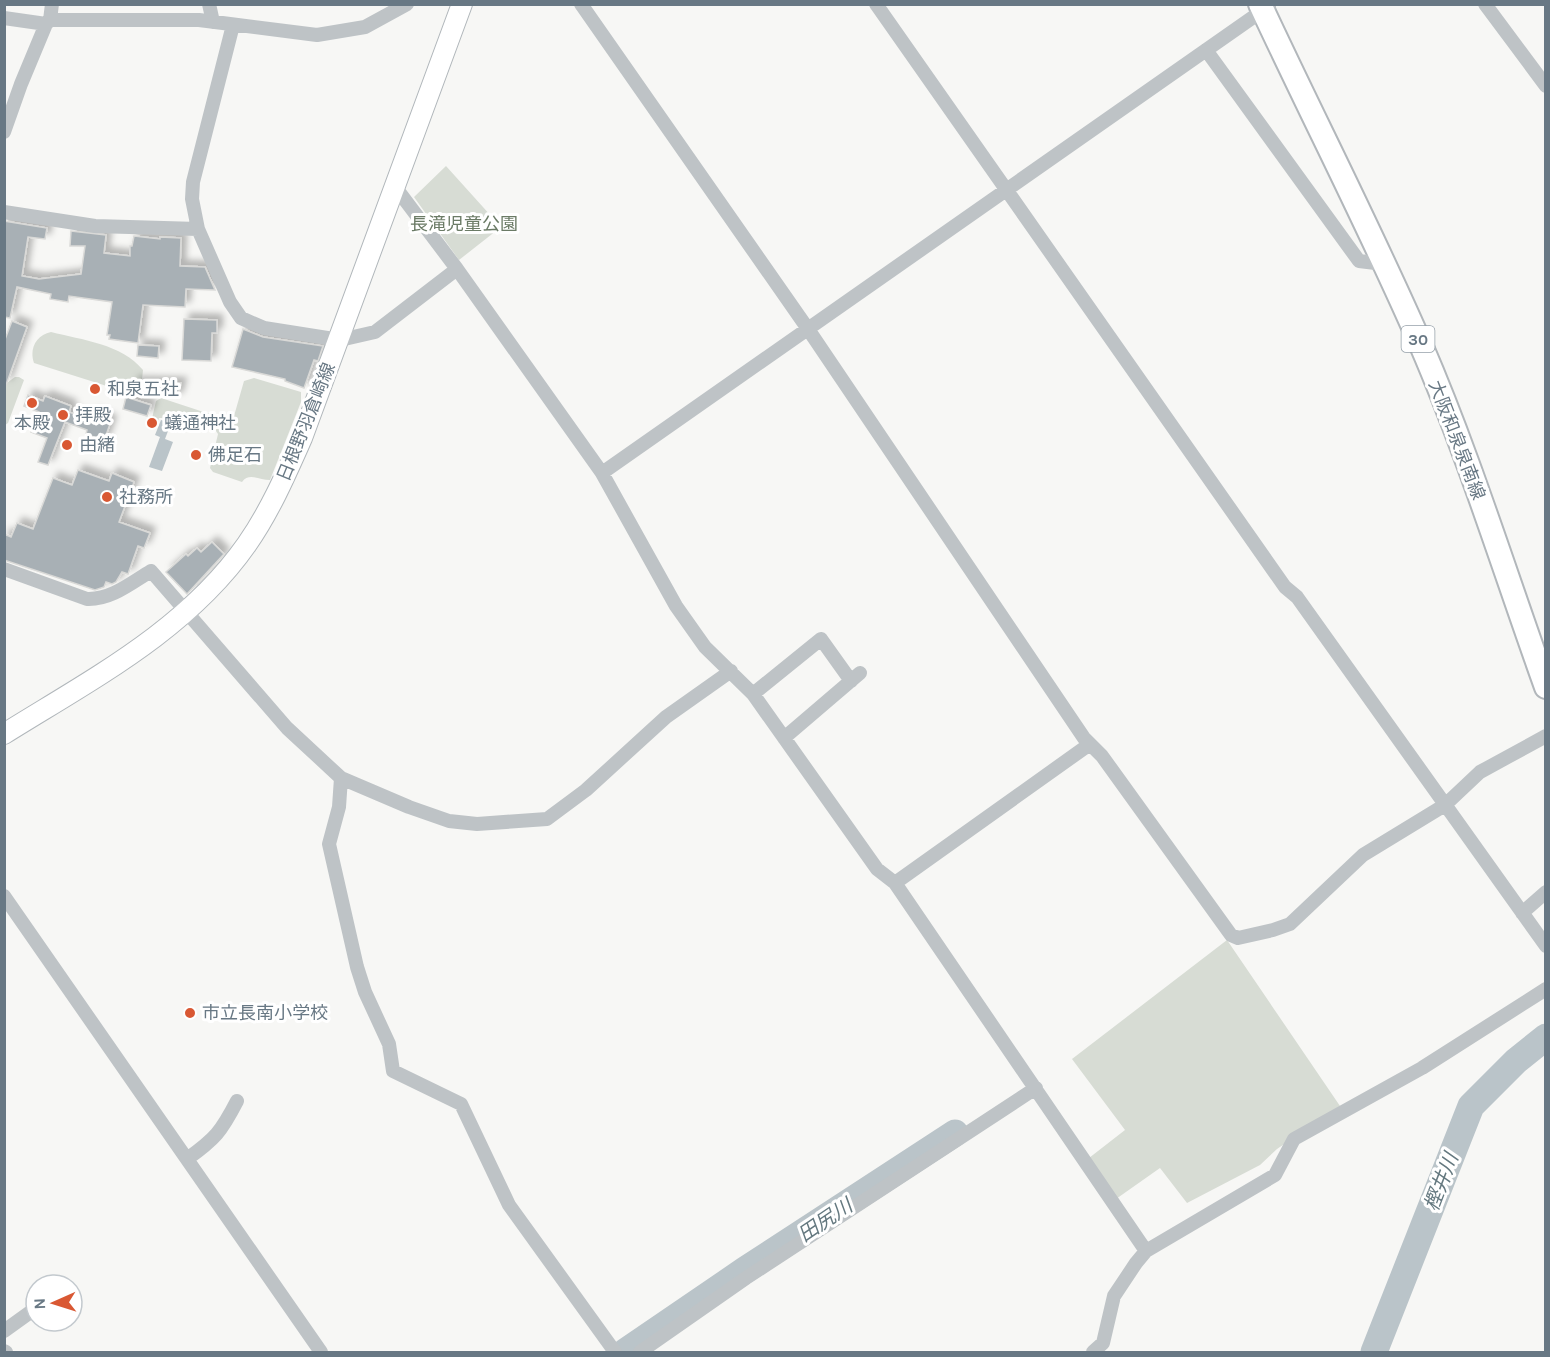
<svg xmlns="http://www.w3.org/2000/svg" width="1550" height="1357" font-family="Karla,'Noto Sans JP',sans-serif">
	<style>
		.green { fill: #d7dcd4 }
		.water { fill: #bac4c9 }
		.lines { fill: none; stroke-linecap: round; stroke-linejoin: round }
		.river { stroke: #bac4c9; stroke-width: 27 }
		.building { fill: #a8b0b5; stroke: #d9d9d7; stroke-width: 1.5; filter: url(#shadow) }
		.secondary-casing { stroke: #b1b7bb; stroke-width: 22 }
		.primary-casing { stroke: #b2b7bb; stroke-width: 26 }
		.street { stroke: #bec3c6; stroke-width: 14 }
		.secondary { stroke: #fff; stroke-width: 20 }
		.primary { stroke: #fff; stroke-width: 22 }
		.poi-dot { fill: #d95833; stroke: #fff; stroke-width: 2 }
		.labels { text-anchor: middle; stroke-width: 6; stroke-linejoin: round; paint-order: stroke }
		.shield { fill: #fff; stroke: #95a0a9; stroke-width: 1.5 }
		.shield-label { font-size: 16px; font-weight: bold; fill: #687884 }
		.park-label { font-size: 18px; fill: #6b7b66; stroke: #fff }
		.poi-label { font-size: 18px; fill: #687884; stroke: #fff; text-anchor: start }
		.street-label { font-size: 18px; fill: #687884; stroke: #fff }
		.water-label { font-size: 20px; font-style: italic; fill: #64787f; stroke: #fff }
	</style>
	<defs>
		<filter id="shadow"><feDropShadow dx="5.5" dy="-5.5" stdDeviation="3" flood-color="#0004"/></filter>
	</defs>
	<rect width="100%" height="100%" fill="#f7f7f5"/>
	<path class="green" d="M446 166 501 227 459 260 414 197Z
		M51 332C82 340 122 344 143 370L141 389 137 394H132L34 363C29 349 36 335 51 332Z
		M15 377H19L24 380 8 423 5 425 4 385Z
		M254 378 301 392V402L270 480C259 480 249 472 242 482L213 472 210 468 218 434 216 431 196 426 195 420 186 418 178 424 162 418H159L157 424 151 423 156 401 161 398 228 420 234 416 244 381Z
		M1227 940 1340 1106 1277 1149 1260 1165 1187 1203 1160 1168 1116 1199 1089 1158 1125 1130 1072 1059Z"/>
	<path class="water" d="M161 420 171 423 165 439 173 442 162 471 149 467 160 437 155 435Z"/>
	<g class="lines">
		<path class="river" d="M625 1352 745 1270 955 1133
			M1374 1352 1471 1106 1516 1061 1546 1037"/>
	</g>
	<path class="building" d="M4 221 47 228 45 239 28 237 22 276 39 279 81 274 85 246H70L71 231 106 235 104 253 130 256V246H132L134 236 160 239V237L181 238 180 266 205 267 215 290 186 289 185 307 143 305 138 343 109 339 110 335H107L112 302 69 296 68 302 50 299 51 294 17 287 10 318 4 317Z
		M184 319 217 320V333H212L211 361 182 360Z
		M12 321 27 327 6 385 4 384V342Z
		M243 329 263 337 323 346 318 361 314 360 304 388 285 381V379L232 367Z
		M138 345 159 346 158 358 137 356Z
		M133 382 181 383 177 398 133 387Z
		M28 395 43 401 45 396 71 406 69 412 91 420 93 414 111 421 104 441 86 434 87 430 65 422 48 465 38 462 47 438 31 432 39 412 24 406Z
		M126 397 151 405 147 416 123 409Z
		M78 470 109 481 112 473 134 482 119 522 150 533 144 548 138 546 128 574 122 572 116 582 112 584 106 582 104 587 95 590 4 560V534L11 537 17 523 33 529 53 478 72 485Z
		M212 542 224 554 187 594 166 572 186 554 188 556 197 548 201 552Z"/>
	<g class="lines">
		<defs>
			<path id="secondary" d="M4 734C92 679 187 630 247 544 270 511 286 474 302 438L462 4"/>
			<path id="primary" d="M1260 4C1313 118 1371 230 1421 345 1469 456 1505 573 1546 687"/>
		</defs>
		<use href="#secondary" class="secondary-casing"/>
		<use href="#primary" class="primary-casing"/>
		<path class="street" d="M209 4 213 22
			M581 4 808 329 1084 738 1102 756 1231 935 1238 938 1273 930 1290 924 1363 855 1445 805 1480 772 1546 736
			M876 4 1285 587 1297 597 1546 946
			M1485 4 1546 86
			M4 18 46 24
			M50 20H199L317 35 365 27 407 4
			M1206 50 1359 261 1384 264
			M4 132 21 84 46 24 50 20 52 4
			M396 188 457 269 602 473 676 606 705 647 753 694 877 869 895 883 1146 1251
			M4 212 95 226 198 229 230 302 241 318 264 328 340 340 375 332 457 269
			M198 229 192 199 193 182 233 25
			M602 473 1269 6
			M4 569 87 599C111 600 131 583 151 571L287 728 341 778 409 807 449 821 477 824 547 819 586 790 666 717 731 671
			M753 694 821 639 851 681
			M784 738 860 673
			M341 778 339 807 329 844 357 967 365 992 389 1044 393 1071 461 1104 509 1205 615 1352
			M895 883 1090 744
			M4 896 321 1352
			M1522 913 1546 892
			M187 1159C215 1139 221 1132 237 1101
			M4 1331 36 1308
			M4 1351 6 1352
			M640 1352 746 1278 1036 1088
			M1093 1352 1103 1343 1114 1296 1136 1263 1146 1251 1275 1175 1294 1139 1422 1068 1546 989"/>
		<use href="#secondary" class="secondary"/>
		<use href="#primary" class="primary"/>
	</g>
	<g class="poi-dot">
		<circle cx="95" cy="389" r="6"/>
		<circle cx="32" cy="403" r="6"/>
		<circle cx="63" cy="415" r="6"/>
		<circle cx="152" cy="423" r="6"/>
		<circle cx="67" cy="445" r="6"/>
		<circle cx="196" cy="455" r="6"/>
		<circle cx="107" cy="497" r="6"/>
		<circle cx="190" cy="1013" r="6"/>
	</g>
	<g class="labels">
		<rect class="shield" x="1401.5" y="326" width="33" height="26" rx="4.5"/>
		<g class="shield-label">
			<text x="1418" y="345">30</text>
		</g>
		<g class="park-label">
			<text x="464" y="230">長滝児童公園</text>
		</g>
		<g class="poi-label">
			<text x="107" y="395">和泉五社</text>
			<text x="75" y="421">拝殿</text>
			<text x="32" y="429" text-anchor="middle">本殿</text>
			<text x="164" y="429">蟻通神社</text>
			<text x="79" y="451">由緒</text>
			<text x="208" y="461">佛足石</text>
			<text x="119" y="503">社務所</text>
			<text x="202" y="1019">市立長南小学校</text>
		</g>
		<g class="street-label">
			<text transform="translate(306 422) rotate(-68)" y="6">日根野羽倉崎線</text>
			<text transform="translate(1457 440) rotate(69)" y="6">大阪和泉泉南線</text>
		</g>
		<g class="water-label">
			<text transform="translate(1441 1182) rotate(-69)" y="7">樫井川</text>
			<text transform="translate(825 1220) rotate(-34)" y="7">田尻川</text>
		</g>
	</g>
	<rect width="1550" height="1357" fill="none" stroke="#687884" stroke-width="12"/>
	<g transform="translate(54 1303) rotate(267)"><circle r="28" fill="#ffffff" stroke="#c3c9ce" stroke-width="1.5"/>
	<path d="M0-4.5L10 22L0 15L-10 22Z" fill="#d95833"/>
	<text y="-9" font-size="16" font-weight="bold" text-anchor="middle" fill="#687884">N</text>
	</g>
</svg>
